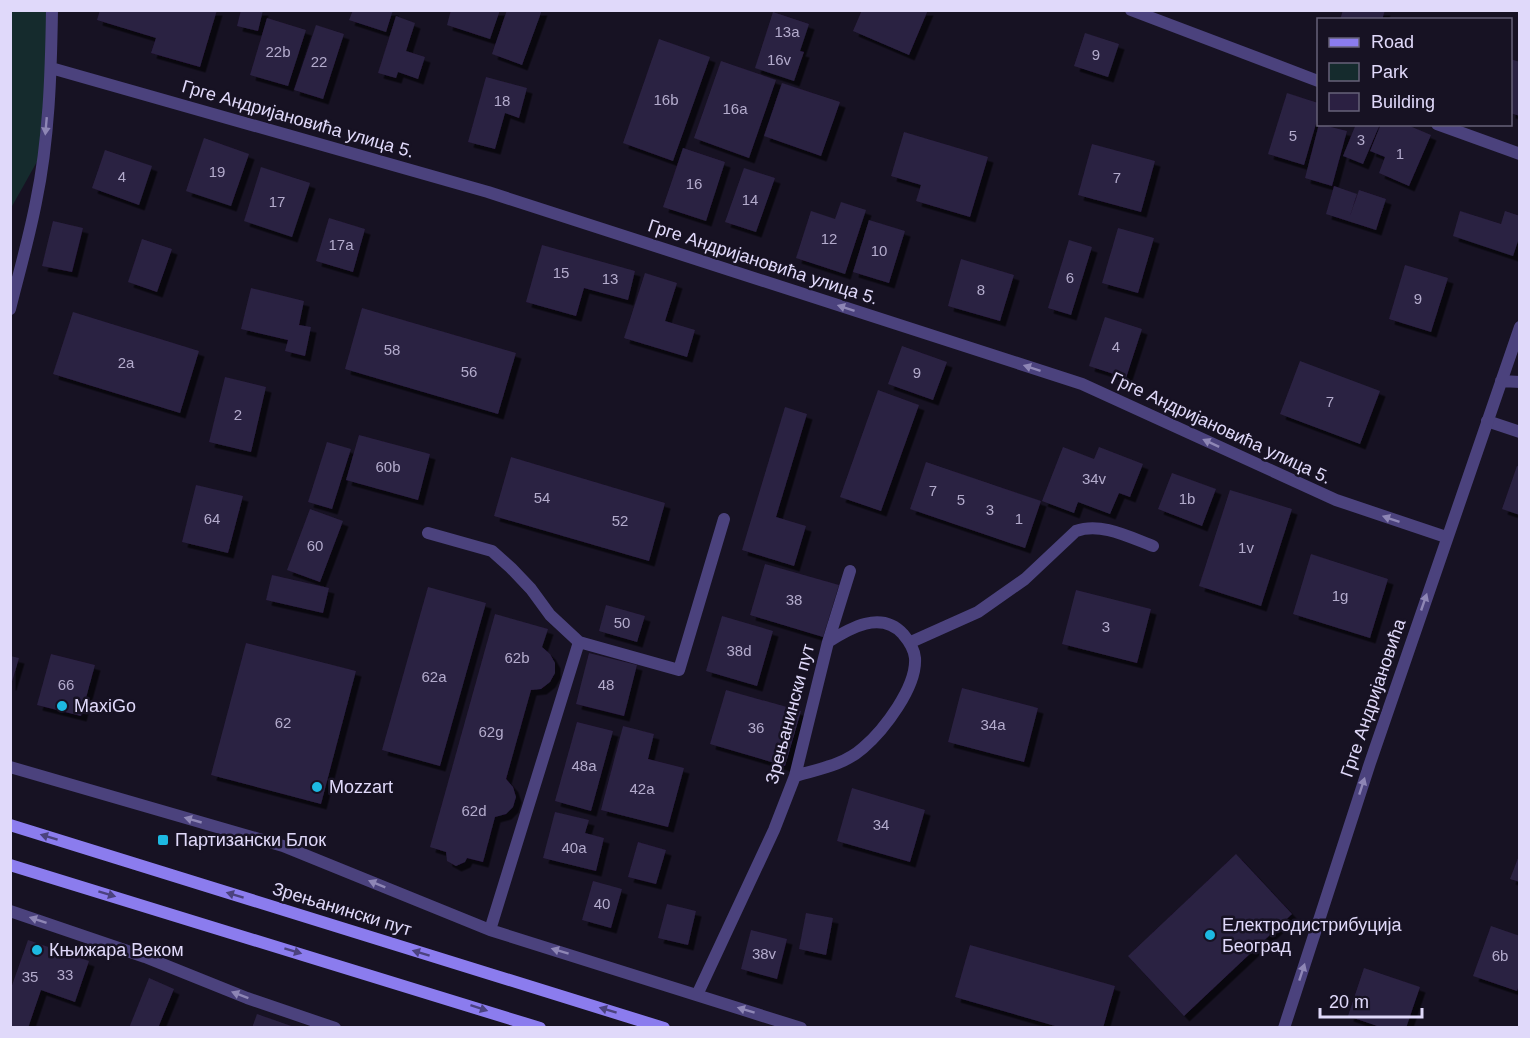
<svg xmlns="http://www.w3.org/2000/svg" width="1530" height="1038" font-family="Arial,sans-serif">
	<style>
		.green { fill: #152b2d }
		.building { fill: #2b2042; filter: url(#shadow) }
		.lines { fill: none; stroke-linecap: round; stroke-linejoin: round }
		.service { stroke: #4b427d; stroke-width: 12 }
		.minor { stroke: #4b427d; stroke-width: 12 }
		.secondary { stroke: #8b7cee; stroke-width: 12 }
		.oneway { fill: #8e86b5 }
		.oneway2 { fill: #4b427e }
		.poi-dot { fill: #1db9e2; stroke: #171223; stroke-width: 2 }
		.labels { text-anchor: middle; stroke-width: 5; stroke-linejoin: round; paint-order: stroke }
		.number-label { font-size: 15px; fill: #b3abcc }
		.street-label { font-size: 18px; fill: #e0d9fa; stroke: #171223 }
		.poi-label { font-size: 18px; fill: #e0d9fa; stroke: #171223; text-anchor: start }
	</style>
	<defs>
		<filter id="shadow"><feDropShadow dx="5.5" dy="5.5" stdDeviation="0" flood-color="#0009"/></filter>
	</defs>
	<rect width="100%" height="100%" fill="#171223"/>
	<path class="green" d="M11 11H51L43 151 11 208Z"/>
	<path class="building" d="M100 10H217L200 67 151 53 156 38 97 20Z
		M241 10H263L258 31 237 26Z
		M353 10H393L386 32 349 20Z
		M451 10H500L490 39 447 25Z
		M507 10H542L522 65 492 54Z
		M862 10H928L909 55 853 31Z
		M1343 10H1385L1382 20H1340Z
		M773 12 809 24 800 51 804 52 794 81 755 68Z
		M396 16 415 23 406 51 425 57 418 79 398 72 396 78 378 73Z
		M267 18 306 30 288 86 250 75Z
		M316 25 344 34 323 99 294 90Z
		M1085 33 1119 44 1108 77 1074 66Z
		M659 39 710 57 673 161 623 143Z
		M1510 59 1520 62V116L1510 113Z
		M721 61 776 80 749 158 694 138Z
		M486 77 527 88 519 118 505 113 495 149 468 142Z
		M782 83 840 102 821 156 764 136Z
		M1287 93 1318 103V117L1304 165 1268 154Z
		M1319 124 1347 131 1332 186 1305 178Z
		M1356 124H1380L1363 164 1343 156Z
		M1381 124H1405L1431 135 1409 186 1379 173 1385 157 1370 151Z
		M904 132 988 157 970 217 916 201 921 185 891 176Z
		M204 138 249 154 231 206 186 191Z
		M1092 144 1155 161 1141 212 1078 195Z
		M683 148 725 162 706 221 663 207Z
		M105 150 152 166 139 205 92 188Z
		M261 167 310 183 292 237 244 221Z
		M744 168 775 178 756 232 725 222Z
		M1334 186 1357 194 1350 216 1359 190 1386 199 1376 230 1326 214Z
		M841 202 866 210 845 274 796 258 811 211 835 219Z
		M1460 211 1501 224 1505 211 1520 216V235L1513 256 1453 236Z
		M329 218 365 229 353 272 316 261Z
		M869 220 905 231 889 283 853 272Z
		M53 221 83 228 72 272 42 266Z
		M1118 228 1154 238 1138 293 1102 283Z
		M142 239 172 249 157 292 128 282Z
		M1069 240 1092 247 1071 315 1048 308Z
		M542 245 635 271 628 300 584 288 576 316 526 302Z
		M961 259 1014 275 1000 321 948 306Z
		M1405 265 1448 278 1431 332 1389 319Z
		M645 273 677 283 665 321 695 330 687 357 624 338Z
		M251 288 304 301 299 325 311 327 305 356 285 351 288 340 241 329Z
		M362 308 516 353 498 414 345 369Z
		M73 312 199 351 180 413 53 374Z
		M1105 317 1142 329 1126 378 1089 366Z
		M902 346 947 362 933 400 888 384Z
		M1300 361 1380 391 1360 444 1280 414Z
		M225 377 266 387 251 452 209 442Z
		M878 390 919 405 881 511 840 497Z
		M785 407 807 414 776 517 806 526 794 566 742 550Z
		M359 435 430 454 418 500 346 480Z
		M327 442 351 449 332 509 308 502Z
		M1063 447 1094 459 1099 447 1143 464 1130 497 1119 493 1110 514 1078 502 1074 513 1042 501Z
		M511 457 665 503 649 561 494 516Z
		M926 462 1041 501 1025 548 910 509Z
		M1517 466 1520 467V515L1502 509Z
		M1172 473 1216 489 1202 526 1158 509Z
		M196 485 243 496 228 553 182 542Z
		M1230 490 1292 509 1261 606 1199 586Z
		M310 509 343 521 320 582 287 570Z
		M1311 554 1388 579 1370 638 1293 614Z
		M765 564 839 585 823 637 750 615Z
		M272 575 329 588 323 613 266 600Z
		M428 587 486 603 440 766 382 750Z
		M1076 590 1151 609 1137 663 1062 644Z
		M606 605 645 616 637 642 599 631Z
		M495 614 548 629 542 647 550 654 555 663V673L550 682 541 689 531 690 506 779 513 787 516 797 513 807 506 814 495 817 483 862 467 858 465 862 456 866 447 861 446 852 430 847Z
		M722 616 773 631 757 686 706 671Z
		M246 643 356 671 321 804 211 775Z
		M589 653 637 665 624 716 576 704Z
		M51 654 95 665 81 716 37 705Z
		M10 656 19 658 11 685H10Z
		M962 688 1038 708 1024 762 948 742Z
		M726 690 801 711 785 766 710 744Z
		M577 722 613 731 591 811 555 801Z
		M623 726 654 734 648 759 684 768 668 827 601 810Z
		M852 788 925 810 910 862 837 841Z
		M555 812 589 820 585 833 604 838 596 871 543 858Z
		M638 842 666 850 656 884 628 877Z
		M1520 853V882L1510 879Z
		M1236 854 1292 914 1184 1016 1128 956Z
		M593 881 622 889 611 928 582 920Z
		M667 904 696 911 688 945 658 938Z
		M806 913 833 918 826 955 799 949Z
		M1491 926 1520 936V983L1517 991 1473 976Z
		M751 930 787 939 777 979 741 969Z
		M28 940 89 961 75 1002 41 990 28 1028H10V991Z
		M970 945 1115 986 1103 1028H1062L955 997Z
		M1364 968 1420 987 1406 1028H1383L1348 1016Z
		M149 978 174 989 158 1028H129Z
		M257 1014 294 1027V1028H252Z"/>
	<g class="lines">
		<path class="service" d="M1487 421 1520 432
			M428 533 492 551 511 568 531 589 550 615 579 642 679 670 724 519
			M911 642 978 612 1025 579 1076 531C1101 522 1129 537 1153 546
			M10 767 283 846 490 930 801 1028
			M795 776C819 769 844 765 863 748 884 730 917 687 915 658 914 648 909 641 903 634 881 610 850 628 828 642
			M10 911 145 957 247 998 335 1028
			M490 930 579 642
			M697 995 774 830 795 776 828 642 850 571"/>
		<path class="minor" d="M1131 10 1318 81
			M51 68 488 192 1082 384 1336 500 1446 537
			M1437 124 1520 154
			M10 309C19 273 29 238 36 202 49 140 51 74 52 10
			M1501 381 1520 382
			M1284 1028 1370 763 1520 327"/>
		<path class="secondary" d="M10 825 664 1028
			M10 865 540 1028"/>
	</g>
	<defs><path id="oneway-solid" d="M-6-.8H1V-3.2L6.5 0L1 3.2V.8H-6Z" transform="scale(1.5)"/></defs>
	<g class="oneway">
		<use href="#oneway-solid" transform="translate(46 126) rotate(95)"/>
		<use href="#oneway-solid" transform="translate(846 308) rotate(-162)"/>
		<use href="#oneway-solid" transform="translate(1032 368) rotate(-162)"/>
		<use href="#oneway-solid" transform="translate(1211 443) rotate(-155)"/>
		<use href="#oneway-solid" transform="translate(1391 519) rotate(-161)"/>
		<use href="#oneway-solid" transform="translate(1424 602) rotate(-71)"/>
		<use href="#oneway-solid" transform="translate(1362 786) rotate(-72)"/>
		<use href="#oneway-solid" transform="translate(193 820) rotate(-164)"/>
		<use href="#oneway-solid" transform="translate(377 884) rotate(-158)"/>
		<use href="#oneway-solid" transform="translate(38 920) rotate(-162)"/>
		<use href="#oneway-solid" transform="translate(560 951) rotate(-163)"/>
		<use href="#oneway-solid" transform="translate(1302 972) rotate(-72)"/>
		<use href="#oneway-solid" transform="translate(240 995) rotate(-159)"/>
		<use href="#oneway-solid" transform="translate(746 1010) rotate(-163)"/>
	</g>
	<g class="oneway2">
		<use href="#oneway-solid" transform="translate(49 837) rotate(-163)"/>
		<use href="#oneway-solid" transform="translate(107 894) rotate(17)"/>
		<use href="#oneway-solid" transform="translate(235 895) rotate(-163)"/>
		<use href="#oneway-solid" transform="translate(293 951) rotate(17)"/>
		<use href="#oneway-solid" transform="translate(421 953) rotate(-163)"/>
		<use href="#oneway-solid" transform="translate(479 1008) rotate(18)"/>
		<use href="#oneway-solid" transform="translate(608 1010) rotate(-163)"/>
	</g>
	<g class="poi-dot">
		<circle cx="62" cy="706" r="6"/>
		<circle cx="317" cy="787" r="6"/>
		<rect x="157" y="834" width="12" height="12" rx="3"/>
		<circle cx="1210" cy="935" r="6"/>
		<circle cx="37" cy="950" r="6"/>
	</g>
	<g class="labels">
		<g class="number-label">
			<text x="787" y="37">13a</text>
			<text x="278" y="57">22b</text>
			<text x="1096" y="60">9</text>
			<text x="779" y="65">16v</text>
			<text x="319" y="67">22</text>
			<text x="666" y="105">16b</text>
			<text x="502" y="106">18</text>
			<text x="735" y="114">16a</text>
			<text x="1293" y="141">5</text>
			<text x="1361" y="145">3</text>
			<text x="1400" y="159">1</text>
			<text x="217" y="177">19</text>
			<text x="122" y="182">4</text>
			<text x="1117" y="183">7</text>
			<text x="694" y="189">16</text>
			<text x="750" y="205">14</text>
			<text x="277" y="207">17</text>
			<text x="829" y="244">12</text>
			<text x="341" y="250">17a</text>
			<text x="879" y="256">10</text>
			<text x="561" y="278">15</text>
			<text x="1070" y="283">6</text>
			<text x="610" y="284">13</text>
			<text x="981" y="295">8</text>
			<text x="1418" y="304">9</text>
			<text x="1116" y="352">4</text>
			<text x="392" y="355">58</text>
			<text x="126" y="368">2a</text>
			<text x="469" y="377">56</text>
			<text x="917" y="378">9</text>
			<text x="1330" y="407">7</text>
			<text x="238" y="420">2</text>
			<text x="388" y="472">60b</text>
			<text x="1094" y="484">34v</text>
			<text x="933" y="496">7</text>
			<text x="542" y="503">54</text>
			<text x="1187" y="504">1b</text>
			<text x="961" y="505">5</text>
			<text x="990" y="515">3</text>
			<text x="212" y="524">64</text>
			<text x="1019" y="524">1</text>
			<text x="620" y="526">52</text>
			<text x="315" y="551">60</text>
			<text x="1246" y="553">1v</text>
			<text x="1340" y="601">1g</text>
			<text x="794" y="605">38</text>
			<text x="622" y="628">50</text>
			<text x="1106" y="632">3</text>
			<text x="739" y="656">38d</text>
			<text x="517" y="663">62b</text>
			<text x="434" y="682">62a</text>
			<text x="66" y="690">66</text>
			<text x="606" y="690">48</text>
			<text x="283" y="728">62</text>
			<text x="993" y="730">34a</text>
			<text x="756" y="733">36</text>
			<text x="491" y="737">62g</text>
			<text x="584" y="771">48a</text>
			<text x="642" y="794">42a</text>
			<text x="474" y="816">62d</text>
			<text x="881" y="830">34</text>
			<text x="574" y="853">40a</text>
			<text x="602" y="909">40</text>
			<text x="764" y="959">38v</text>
			<text x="1500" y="961">6b</text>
			<text x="65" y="980">33</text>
			<text x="30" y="982">35</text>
		</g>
		<g class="street-label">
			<text transform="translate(298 119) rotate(16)" y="6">Грге Андријановића улица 5.</text>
			<text transform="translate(763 262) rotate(18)" y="6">Грге Андријановића улица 5.</text>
			<text transform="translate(1221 428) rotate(25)" y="6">Грге Андријановића улица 5.</text>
			<text transform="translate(1373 698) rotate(-71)" y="6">Грге Андријановића</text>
			<text transform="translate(790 714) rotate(-75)" y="6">Зрењанински пут</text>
			<text transform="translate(342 909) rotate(17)" y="6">Зрењанински пут</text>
		</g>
		<g class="poi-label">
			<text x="74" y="712">MaxiGo</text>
			<text x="329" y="793">Mozzart</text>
			<text x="175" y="846">Партизански Блок</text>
			<text x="1222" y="931">Електродистрибуција<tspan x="1222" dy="21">Београд</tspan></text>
			<text x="49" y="956">Књижара Веком</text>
		</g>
	</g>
	<rect width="1530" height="1038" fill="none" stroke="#e0d9fa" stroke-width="24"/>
	<rect x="1317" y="18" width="195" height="108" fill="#171223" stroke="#676279" stroke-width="1.5"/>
	<rect x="1329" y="38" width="30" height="9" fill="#8b7cee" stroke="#676279" stroke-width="1.5"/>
	<text x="1371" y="48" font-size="18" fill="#e0d9fa">Road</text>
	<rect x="1329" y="63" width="30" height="18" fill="#152b2d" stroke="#676279" stroke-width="1.5"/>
	<text x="1371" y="78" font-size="18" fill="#e0d9fa">Park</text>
	<rect x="1329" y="93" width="30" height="18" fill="#2b2042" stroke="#676279" stroke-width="1.5"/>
	<text x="1371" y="108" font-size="18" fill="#e0d9fa">Building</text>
	<path d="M1320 1008v9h102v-9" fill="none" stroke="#e0d9fa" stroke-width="3"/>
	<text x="1329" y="1008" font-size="18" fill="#e0d9fa" stroke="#171223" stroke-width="4.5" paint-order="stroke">20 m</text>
</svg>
